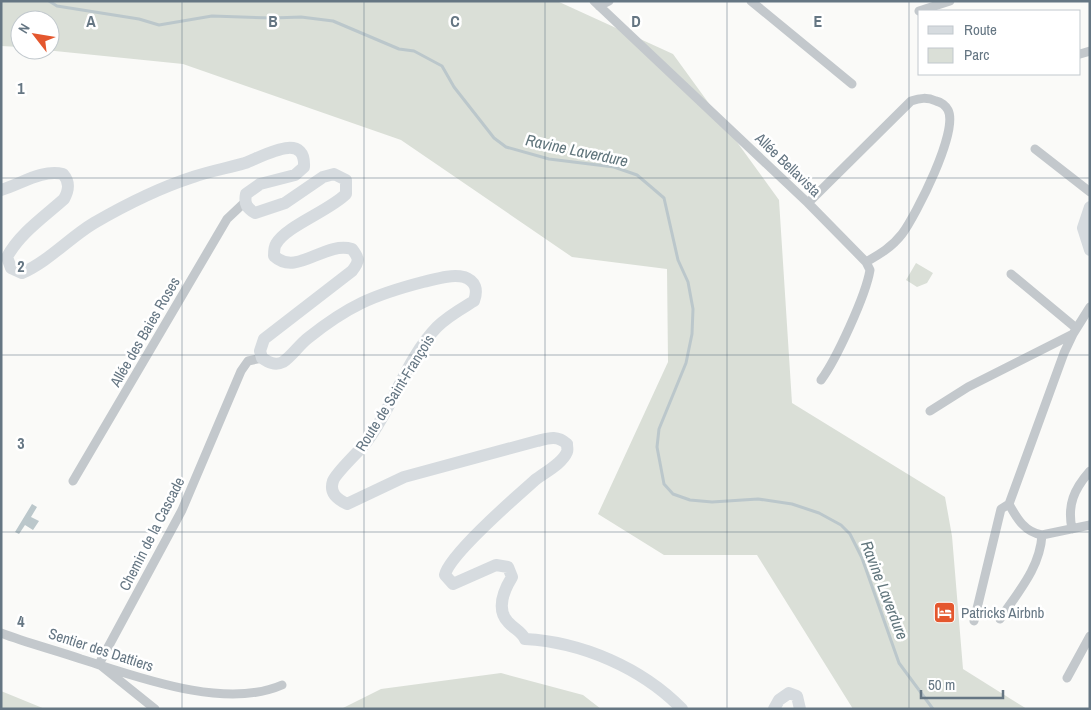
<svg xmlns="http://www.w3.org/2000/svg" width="1091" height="710" font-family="'Archivo Narrow',sans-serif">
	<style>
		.green { fill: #dadfd7 }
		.water { fill: #bbc7cb }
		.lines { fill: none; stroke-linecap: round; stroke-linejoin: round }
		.stream { stroke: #bbc7cb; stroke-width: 3 }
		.street { stroke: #c3c8cc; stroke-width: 9 }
		.secondary { stroke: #d6dbdf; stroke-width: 12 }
		.grid { fill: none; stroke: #657683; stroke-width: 1; stroke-opacity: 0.55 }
		.labels { text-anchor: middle; stroke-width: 5; stroke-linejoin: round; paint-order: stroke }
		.street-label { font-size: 15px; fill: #657683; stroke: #fff }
		.poi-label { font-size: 15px; fill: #657683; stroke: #fff; text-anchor: start }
		.water-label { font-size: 16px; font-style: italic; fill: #60757c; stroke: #fff }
		.grid-label { font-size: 16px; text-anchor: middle; font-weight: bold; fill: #657683; stroke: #fff; stroke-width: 5; stroke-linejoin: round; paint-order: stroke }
	</style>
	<rect width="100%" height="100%" fill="#fafaf8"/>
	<path class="green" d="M1 1H557L673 54 779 200 792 403 945 497 952 536 963 669 1027 709H853L757 555H664L598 514 668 362 667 269 572 257 401 140 183 64 45 50H50V20H20V47L1 46Z
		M916 263 933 273 927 283 917 287 906 280Z
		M501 673 583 695 601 709H341L381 689Z
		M1 691 45 709H1Z"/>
	<path class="water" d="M32 504 37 507 31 517 39 521 33 530 25 525 19 534 15 532Z"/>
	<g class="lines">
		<path class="stream" d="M49 1 57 6 139 19 159 25 212 16 273 18 301 17 333 21 399 49 414 51 442 66 454 87 494 138 506 147 549 159 614 167 637 175 650 186 664 198 678 260 688 282 693 309 692 334 686 363 659 429 657 447 664 484 673 494 690 500 712 502 758 499 792 504 819 513 841 525 850 534 862 558 899 663 933 709"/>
		<path class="street" d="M594 1 808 203 866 262 870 270C866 295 836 360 821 380
			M751 1 852 84
			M599 6 609 1
			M919 11 950 1
			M1080 54 1090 51
			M1035 149 1090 192
			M808 203 911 101C920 98 927 97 936 101 941 102 946 106 948 110 959 131 916 215 902 234 892 247 880 254 866 262
			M1011 274 1076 328
			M1090 307 1073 334 1064 353 1009 504C1017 519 1025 532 1042 535L1090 525
			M930 411 968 387 1073 334
			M73 481 227 219 245 202
			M1072 529C1067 505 1074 489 1090 471
			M1000 619C1018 592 1040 568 1042 535
			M974 621 1001 509 1009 504
			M1 633C27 643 55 650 81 659 138 677 225 710 282 685
			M1067 678 1090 636
			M155 709 99 664 182 510 241 371 248 361 262 358"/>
		<path class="secondary" d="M1 190C21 184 42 169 63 174 70 182 69 190 64 199 44 217 20 233 7 257L11 268 22 273C49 261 69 238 94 223 125 205 159 188 193 177 210 171 228 168 245 163 262 157 306 130 304 167L295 175 260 184 246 194C244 204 247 208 255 213L285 203 323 177 334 174 346 180V194C329 211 286 226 276 244 274 247 274 252 274 256 297 277 324 241 352 249 359 258 360 261 352 271L264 339 260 351 262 358C268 362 275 366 283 362 292 356 299 345 308 338 348 306 373 295 423 282 436 279 451 274 464 277 476 281 478 290 474 301 461 309 448 316 437 327 406 359 394 405 368 440 361 450 336 472 333 481 329 493 337 499 347 504L404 477 537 441C549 438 557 435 567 444 567 447 568 450 567 452 562 464 545 472 535 480 517 496 449 555 445 575L453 584 496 565 508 567 512 577C504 590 496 609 508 622 514 629 521 631 525 639 582 642 642 668 682 709
			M1090 207 1083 228 1090 250
			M774 709 779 700 789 693 797 696 800 709"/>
	</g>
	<path class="grid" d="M182 1V709M364 1V709M545 1V709M727 1V709M909 1V709M1 178H1090M1 355H1090M1 532H1090"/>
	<defs>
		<symbol id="hotel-square" viewBox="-11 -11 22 22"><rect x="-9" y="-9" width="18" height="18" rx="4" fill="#e4572e" stroke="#fff"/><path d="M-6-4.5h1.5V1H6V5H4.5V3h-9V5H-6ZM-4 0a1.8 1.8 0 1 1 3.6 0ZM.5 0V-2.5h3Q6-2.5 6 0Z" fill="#fff"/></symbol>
	</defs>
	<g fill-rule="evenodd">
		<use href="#hotel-square" x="932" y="600" width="25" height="25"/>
	</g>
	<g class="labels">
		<g class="street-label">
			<text transform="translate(788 165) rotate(44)" y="5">Allée Bellavista</text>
			<text transform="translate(145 332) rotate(-60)" y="5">Allée des Baies Roses</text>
			<text transform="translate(395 393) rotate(-58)" y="5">Route de Saint-François</text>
			<text transform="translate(152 534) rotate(-63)" y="5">Chemin de la Cascade</text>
			<text transform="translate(101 650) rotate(18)" y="5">Sentier des Dattiers</text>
		</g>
		<g class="poi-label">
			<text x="961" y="618">Patricks Airbnb</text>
		</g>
		<g class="water-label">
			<text transform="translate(577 150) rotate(12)" y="6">Ravine Laverdure</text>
			<text transform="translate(885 590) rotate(69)" y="6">Ravine Laverdure</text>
		</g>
	</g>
	<g class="grid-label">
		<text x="91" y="27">A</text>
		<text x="273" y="27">B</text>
		<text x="455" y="27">C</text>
		<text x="636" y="27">D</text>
		<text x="818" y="27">E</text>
		<text x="21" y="94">1</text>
		<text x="21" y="272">2</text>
		<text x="21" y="449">3</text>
		<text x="21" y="627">4</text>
	</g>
	<rect width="1091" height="710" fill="none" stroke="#657683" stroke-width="5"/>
	<rect x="918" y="10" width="162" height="65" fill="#ffffff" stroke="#c1c8cd"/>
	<rect x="928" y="26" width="25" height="8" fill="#d6dbdf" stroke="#c1c8cd"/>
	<text x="964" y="35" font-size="15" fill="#657683">Route</text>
	<rect x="928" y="48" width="25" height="15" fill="#dadfd7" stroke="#c1c8cd"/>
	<text x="964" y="60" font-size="15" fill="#657683">Parc</text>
	<g transform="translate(35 35) rotate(301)"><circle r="24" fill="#ffffff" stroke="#c1c8cd"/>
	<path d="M0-4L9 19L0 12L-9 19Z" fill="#e4572e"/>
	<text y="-8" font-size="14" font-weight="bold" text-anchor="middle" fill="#657683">N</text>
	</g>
	<path d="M921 690v8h82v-8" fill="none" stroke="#657683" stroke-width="2.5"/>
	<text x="928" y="690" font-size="15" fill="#657683" stroke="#ffffff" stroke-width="4" paint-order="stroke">50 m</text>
</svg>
